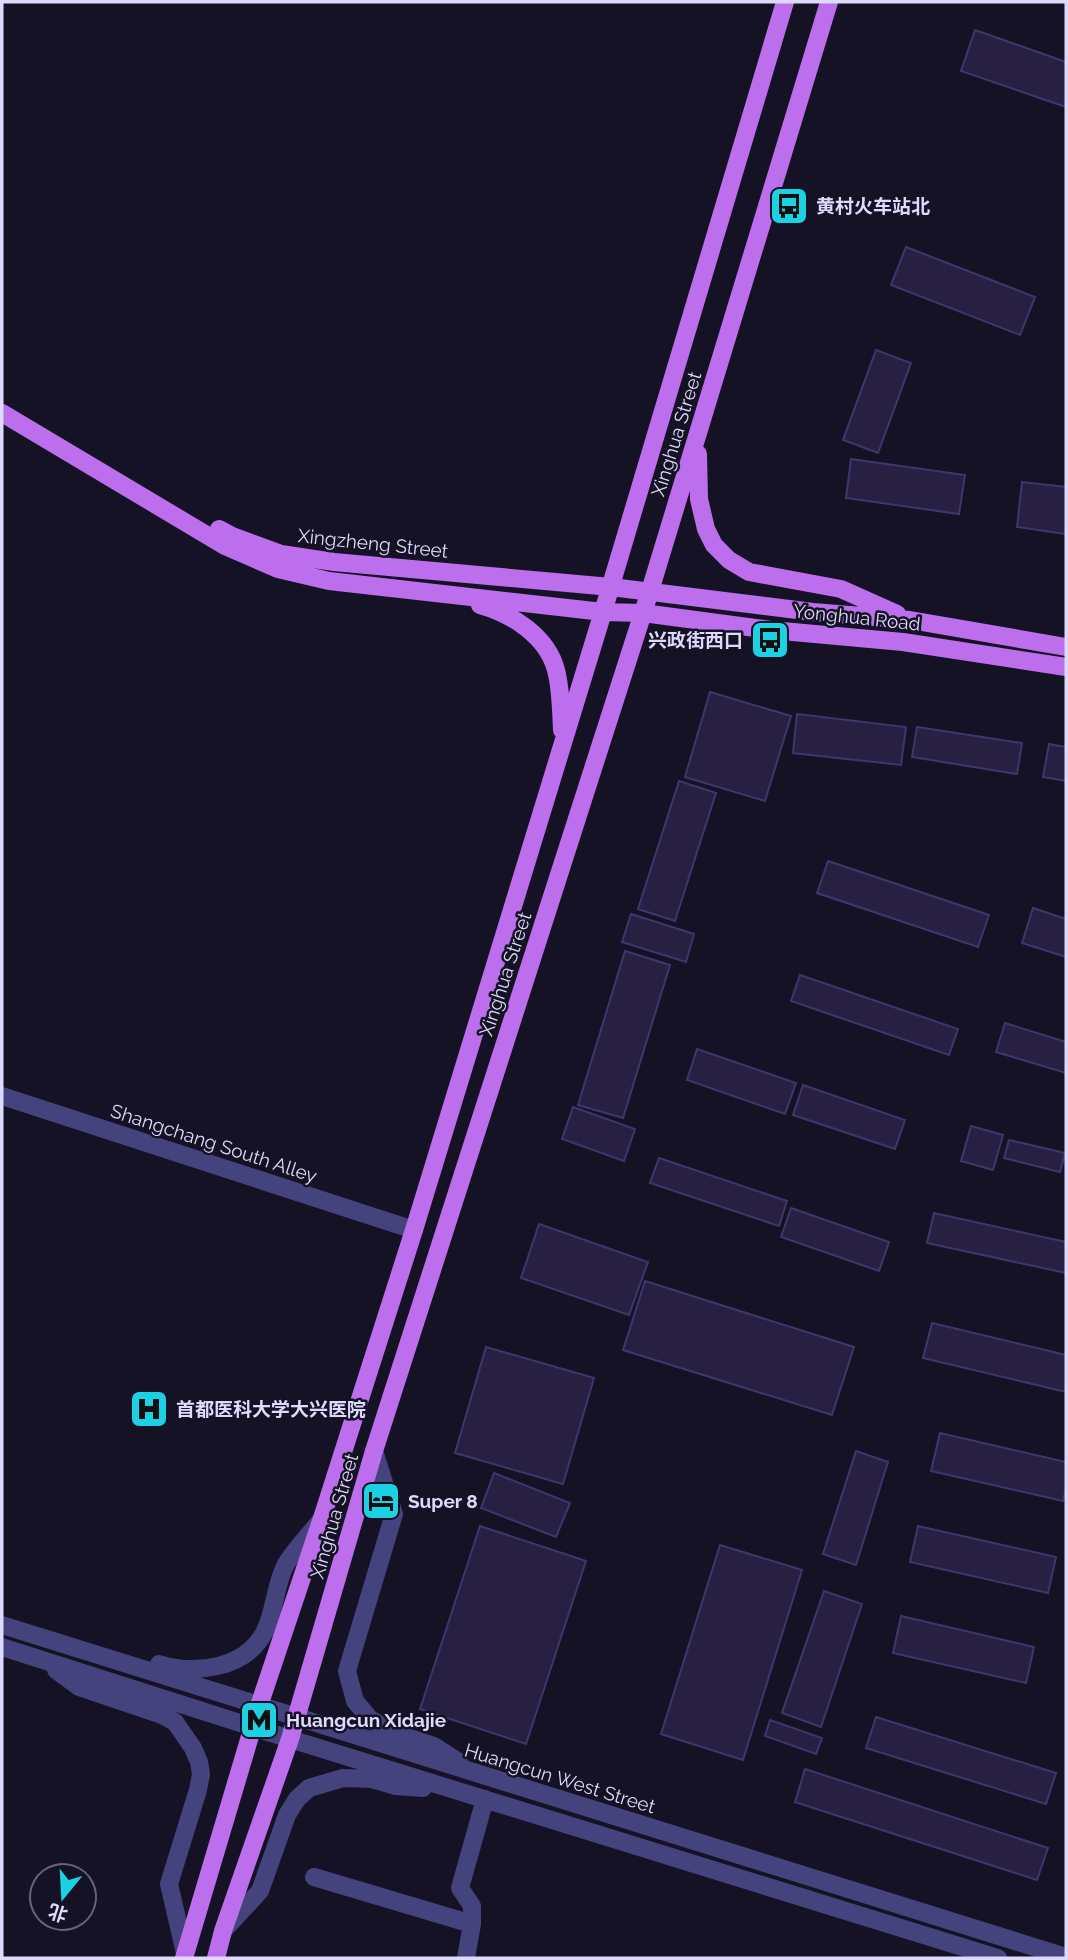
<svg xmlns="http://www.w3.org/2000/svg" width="1068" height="1960" font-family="Raleway,'Noto Sans SC',sans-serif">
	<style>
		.building { fill: #272043; stroke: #40356d; stroke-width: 2 }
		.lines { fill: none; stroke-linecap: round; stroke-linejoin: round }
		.minor { stroke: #45437e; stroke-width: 18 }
		.major { stroke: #bd6eed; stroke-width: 18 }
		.labels { text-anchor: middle; stroke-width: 5; stroke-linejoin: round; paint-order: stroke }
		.poi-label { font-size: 19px; font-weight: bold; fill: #dedafb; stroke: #151225; text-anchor: start }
		.street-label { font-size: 19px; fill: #dedafb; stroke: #151225 }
	</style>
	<rect width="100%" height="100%" fill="#151225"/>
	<path class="building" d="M975 30 1066 62V107L961 71Z
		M906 247 1035 297 1020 335 891 285Z
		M876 350 911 363 878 453 843 440Z
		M851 459 965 475 959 514 846 498Z
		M1022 482 1066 487V534L1017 527Z
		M710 692 791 716 765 801 685 777Z
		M797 714 906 727 901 765 793 753Z
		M917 727 1022 743 1017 774 912 757Z
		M1049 744 1066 747V781L1043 777Z
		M679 781 716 793 675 921 638 909Z
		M828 861 989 915 978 947 817 893Z
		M1033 908 1066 919V957L1022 943Z
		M631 914 694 934 686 962 622 942Z
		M625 951 670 965 623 1118 578 1105Z
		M800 975 958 1029 949 1055 791 1001Z
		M1005 1023 1066 1042V1073L996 1052Z
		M697 1049 796 1083 785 1114 687 1080Z
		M803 1085 905 1120 895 1149 793 1115Z
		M573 1107 635 1129 624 1161 562 1139Z
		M971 1126 1003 1135 993 1170 961 1161Z
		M1009 1140 1065 1153 1060 1172 1004 1158Z
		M659 1158 787 1201 779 1226 650 1183Z
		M791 1208 889 1242 879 1271 781 1237Z
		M934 1213 1066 1242V1273L927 1243Z
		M539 1224 648 1262 629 1315 521 1278Z
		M645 1281 854 1347 832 1415 623 1350Z
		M932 1323 1066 1355V1392L923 1358Z
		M486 1347 594 1378 563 1484 455 1453Z
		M940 1433 1066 1462V1489L1063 1501 931 1471Z
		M856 1451 888 1462 856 1565 823 1554Z
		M494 1473 570 1503 556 1537 481 1508Z
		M480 1526 586 1561 526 1744 420 1709Z
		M918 1526 1056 1557 1048 1593 910 1562Z
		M720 1545 802 1570 743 1760 661 1734Z
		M824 1591 862 1604 821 1727 782 1713Z
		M901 1616 1034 1647 1026 1683 893 1653Z
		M876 1717 1056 1773 1046 1804 866 1748Z
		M770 1720 822 1738 816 1754 765 1736Z
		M805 1769 1048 1848 1037 1880 795 1802Z"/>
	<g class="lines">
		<path class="minor" d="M2 1096 414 1230
			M374 1451 394 1514 347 1671 355 1701 370 1719 392 1732 434 1746 459 1762
			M2 1625 1066 1957
			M2 1647 290 1739 998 1958
			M159 1664C195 1675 246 1669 265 1631 275 1611 275 1584 286 1564 295 1549 309 1535 320 1521
			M56 1670 79 1687 162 1715 175 1722 193 1748 199 1762 201 1774 198 1790 169 1884 185 1953
			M314 1877 472 1924
			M223 1931 260 1891 287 1815 297 1799 309 1788 343 1778 372 1779 396 1786 423 1788
			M466 1958 472 1924V1906L460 1888 485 1799"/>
		<path class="major" d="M2 413 225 546 278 569 329 581 603 612 643 613 771 630 903 642 1066 667
			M698 454 699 499 706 529 714 545 729 560 749 572 841 589 897 614
			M219 529 232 536 281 554 334 562 611 587 813 612 910 620 1066 647
			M480 605C512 614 547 636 556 670 561 689 561 710 562 730
			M184 1958 259 1706 322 1518 414 1230 603 612 785 2
			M216 1958 223 1931 290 1739 374 1451 650 591 829 2"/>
	</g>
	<defs>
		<symbol id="bus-square" viewBox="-11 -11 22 22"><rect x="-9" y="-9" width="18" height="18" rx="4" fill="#1dd1e4" stroke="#151225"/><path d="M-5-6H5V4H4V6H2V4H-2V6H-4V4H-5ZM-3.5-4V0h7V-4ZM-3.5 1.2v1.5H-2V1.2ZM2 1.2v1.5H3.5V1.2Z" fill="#111"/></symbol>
		<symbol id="hospital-square" viewBox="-11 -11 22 22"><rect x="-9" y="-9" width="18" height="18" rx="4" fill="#1dd1e4" stroke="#151225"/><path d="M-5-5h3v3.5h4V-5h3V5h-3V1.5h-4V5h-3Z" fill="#111"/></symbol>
		<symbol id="hotel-square" viewBox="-11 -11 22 22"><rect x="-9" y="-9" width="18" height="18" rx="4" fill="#1dd1e4" stroke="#151225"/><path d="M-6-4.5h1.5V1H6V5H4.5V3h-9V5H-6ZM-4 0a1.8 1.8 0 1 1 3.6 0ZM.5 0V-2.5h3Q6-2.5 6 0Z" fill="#111"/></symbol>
		<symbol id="metro-square" viewBox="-11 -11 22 22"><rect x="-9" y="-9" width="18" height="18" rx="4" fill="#1dd1e4" stroke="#151225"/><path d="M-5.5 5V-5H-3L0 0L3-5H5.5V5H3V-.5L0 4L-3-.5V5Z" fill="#111"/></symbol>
	</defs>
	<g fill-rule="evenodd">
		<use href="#bus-square" x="767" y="184" width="44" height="44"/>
		<use href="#bus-square" x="748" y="618" width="44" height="44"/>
		<use href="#hospital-square" x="127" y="1387" width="44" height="44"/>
		<use href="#hotel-square" x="359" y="1479" width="44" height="44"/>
		<use href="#metro-square" x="237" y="1698" width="44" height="44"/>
	</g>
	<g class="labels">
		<g class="poi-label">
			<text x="816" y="213">黄村火车站北</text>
			<text x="743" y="647" text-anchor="end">兴政街西口</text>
			<text x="176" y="1416">首都医科大学大兴医院</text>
			<text x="408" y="1508">Super 8</text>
			<text x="286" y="1727">Huangcun Xidajie</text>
		</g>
		<g class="street-label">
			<text transform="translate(676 434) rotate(-73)" y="7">Xinghua Street</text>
			<text transform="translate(373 543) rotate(6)" y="7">Xingzheng Street</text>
			<text transform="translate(857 617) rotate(6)" y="7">Yonghua Road</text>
			<text transform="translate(505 974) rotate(-72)" y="7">Xinghua Street</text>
			<text transform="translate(214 1143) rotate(18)" y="7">Shangchang South Alley</text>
			<text transform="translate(334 1516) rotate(-74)" y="7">Xinghua Street</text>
			<text transform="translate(560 1778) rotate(17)" y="7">Huangcun West Street</text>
		</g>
	</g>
	<rect width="1068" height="1960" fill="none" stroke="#dedafb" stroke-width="7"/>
	<g transform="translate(63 1897) rotate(198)"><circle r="33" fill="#151225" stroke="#65627b" stroke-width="2"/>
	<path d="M0-5L12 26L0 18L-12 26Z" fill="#1dd1e4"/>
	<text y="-10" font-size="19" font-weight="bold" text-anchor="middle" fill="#dedafb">北</text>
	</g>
</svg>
